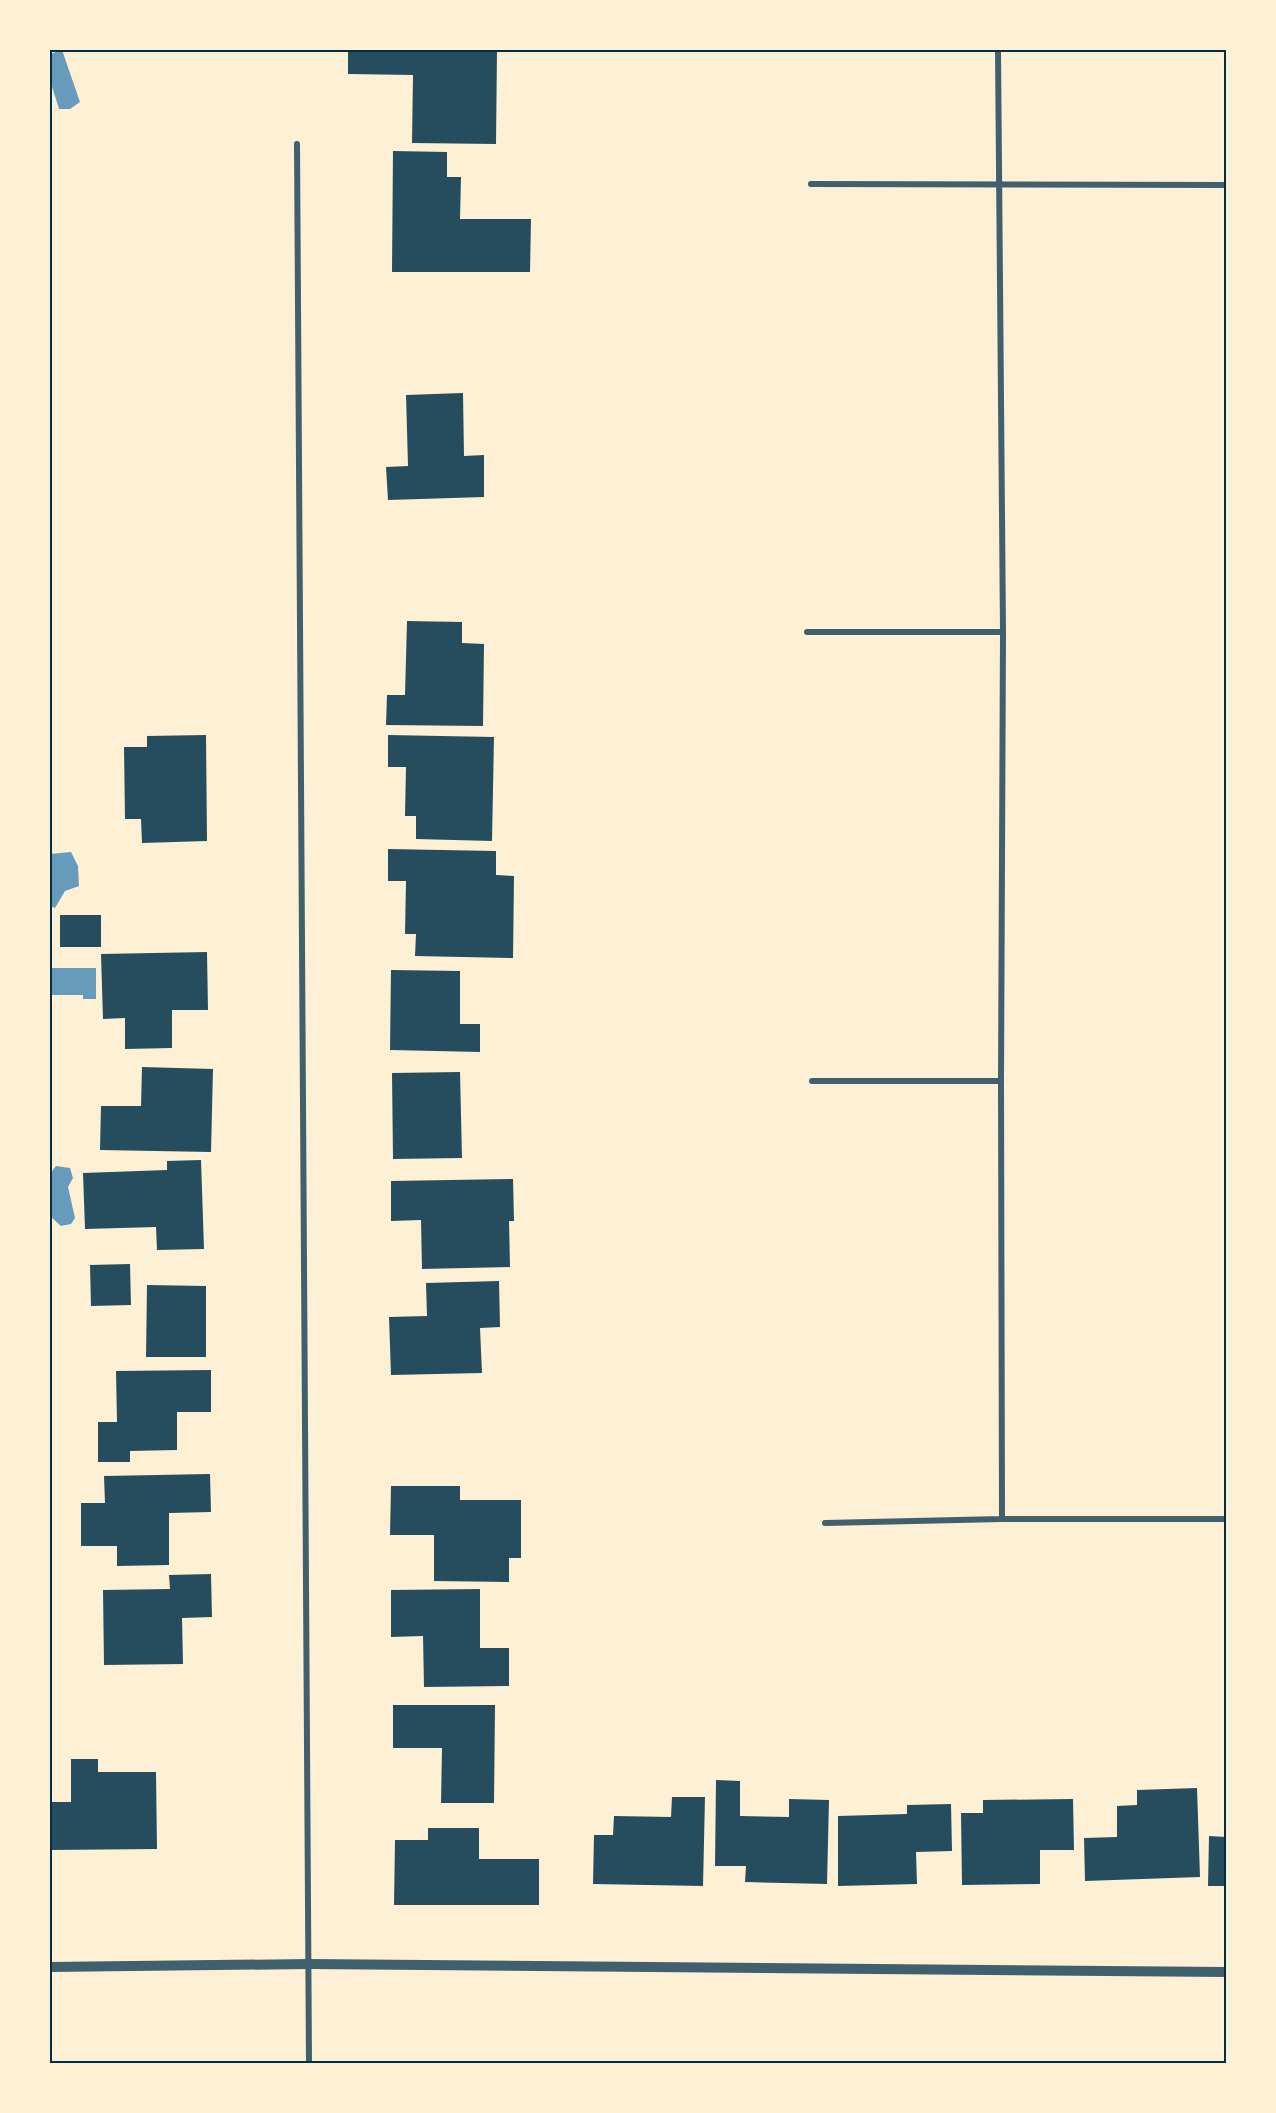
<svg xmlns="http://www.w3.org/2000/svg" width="1276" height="2113" font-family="'PT Sans Narrow',sans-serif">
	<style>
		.water { fill: #669bbc }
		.building { fill: #264d5e }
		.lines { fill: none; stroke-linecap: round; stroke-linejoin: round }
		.minor { stroke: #3f606c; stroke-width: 6 }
		.tertiary { stroke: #3f606c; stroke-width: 10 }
		.neatline { fill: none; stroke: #003049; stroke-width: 2 }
	</style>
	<rect width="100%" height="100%" fill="#fdf0d5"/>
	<path class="water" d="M62 50 80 102 70 109H59L50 80V54Z
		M71 852 78 866 79 886 65 891 55 908 50 906V854Z
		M50 968H96V999H83V995H50Z
		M56 1166 70 1168 73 1178 68 1187 75 1218 71 1224 61 1226 50 1216C49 1201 45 1177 56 1166Z"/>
	<path class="building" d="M348 50H497L496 144 412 143 413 75 348 74Z
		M393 151 447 152V177H461L460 219H531L530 272H392Z
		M463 393 464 456 484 455V497L388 500 386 467 408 466 406 395Z
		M407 621 462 622V643L484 644 483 726 386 725 387 695H405Z
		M206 735 207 841 142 843 141 819H125L124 747H147V736Z
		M388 735 494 737 492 841 416 839V816H405L406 767H388Z
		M388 849 496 851V875L514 876 513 958 415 956 416 934H405L406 881H388Z
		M60 915H101V947H60Z
		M207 952 208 1010H172V1048L125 1049V1018L103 1019 101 954Z
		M391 970 460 971V1024H480V1052L390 1050Z
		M142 1067 213 1069 211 1152 100 1150 101 1106H141Z
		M460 1072 462 1158 393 1159 392 1073Z
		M201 1160 204 1249 157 1250 156 1227 85 1229 83 1173 167 1170V1161Z
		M513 1179 514 1221H509L510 1267 422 1269 421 1220 391 1221V1181Z
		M130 1264 131 1305 91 1306 90 1265Z
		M499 1281 500 1327 480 1328 482 1373 391 1375 389 1317 427 1316 426 1283Z
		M147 1285 206 1286V1357H146Z
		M211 1370V1412H177V1450L130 1451V1462H98V1422H117L116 1371Z
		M210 1474 211 1512 169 1513V1565L117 1566V1546H81V1503H105L104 1476Z
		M391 1486H460V1500H521V1558H509V1582L434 1581V1535H390Z
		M211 1574 212 1617 182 1618 183 1664 104 1665 103 1590 170 1589 169 1575Z
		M480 1589V1648H509V1686L424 1687 423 1636 391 1637V1590Z
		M393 1705H495L494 1803H441L442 1748H393Z
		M71 1759H98V1772H156L157 1849 50 1850V1802H71Z
		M716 1780 740 1781V1816L789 1817V1799L829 1800 827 1884 745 1882 746 1866H715Z
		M1197 1788 1200 1877 1085 1881 1084 1838 1117 1837V1806L1137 1805V1790Z
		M672 1797H705L703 1886 593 1884 594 1835H613L614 1816 671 1817Z
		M1073 1799 1074 1850H1040V1884L962 1885 961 1813H983V1800Z
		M951 1804 952 1851 916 1852 917 1884 838 1886V1816L907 1814V1805Z
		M428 1828H479V1859H539V1905H394L395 1840H428Z
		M1209 1836 1226 1837V1886H1208Z"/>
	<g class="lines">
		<path class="minor" d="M998 50 1003 632 1001 1081 1002 1519
			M297 144 309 2064
			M811 184 1226 185
			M807 632H1003
			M812 1081H1001
			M825 1523 1002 1519H1226"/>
		<path class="tertiary" d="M50 1967 309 1964 1226 1972"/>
	</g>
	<rect width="1276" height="2113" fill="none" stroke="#fdf0d5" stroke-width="102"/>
	<rect x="51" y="51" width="1174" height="2011" class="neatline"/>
</svg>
